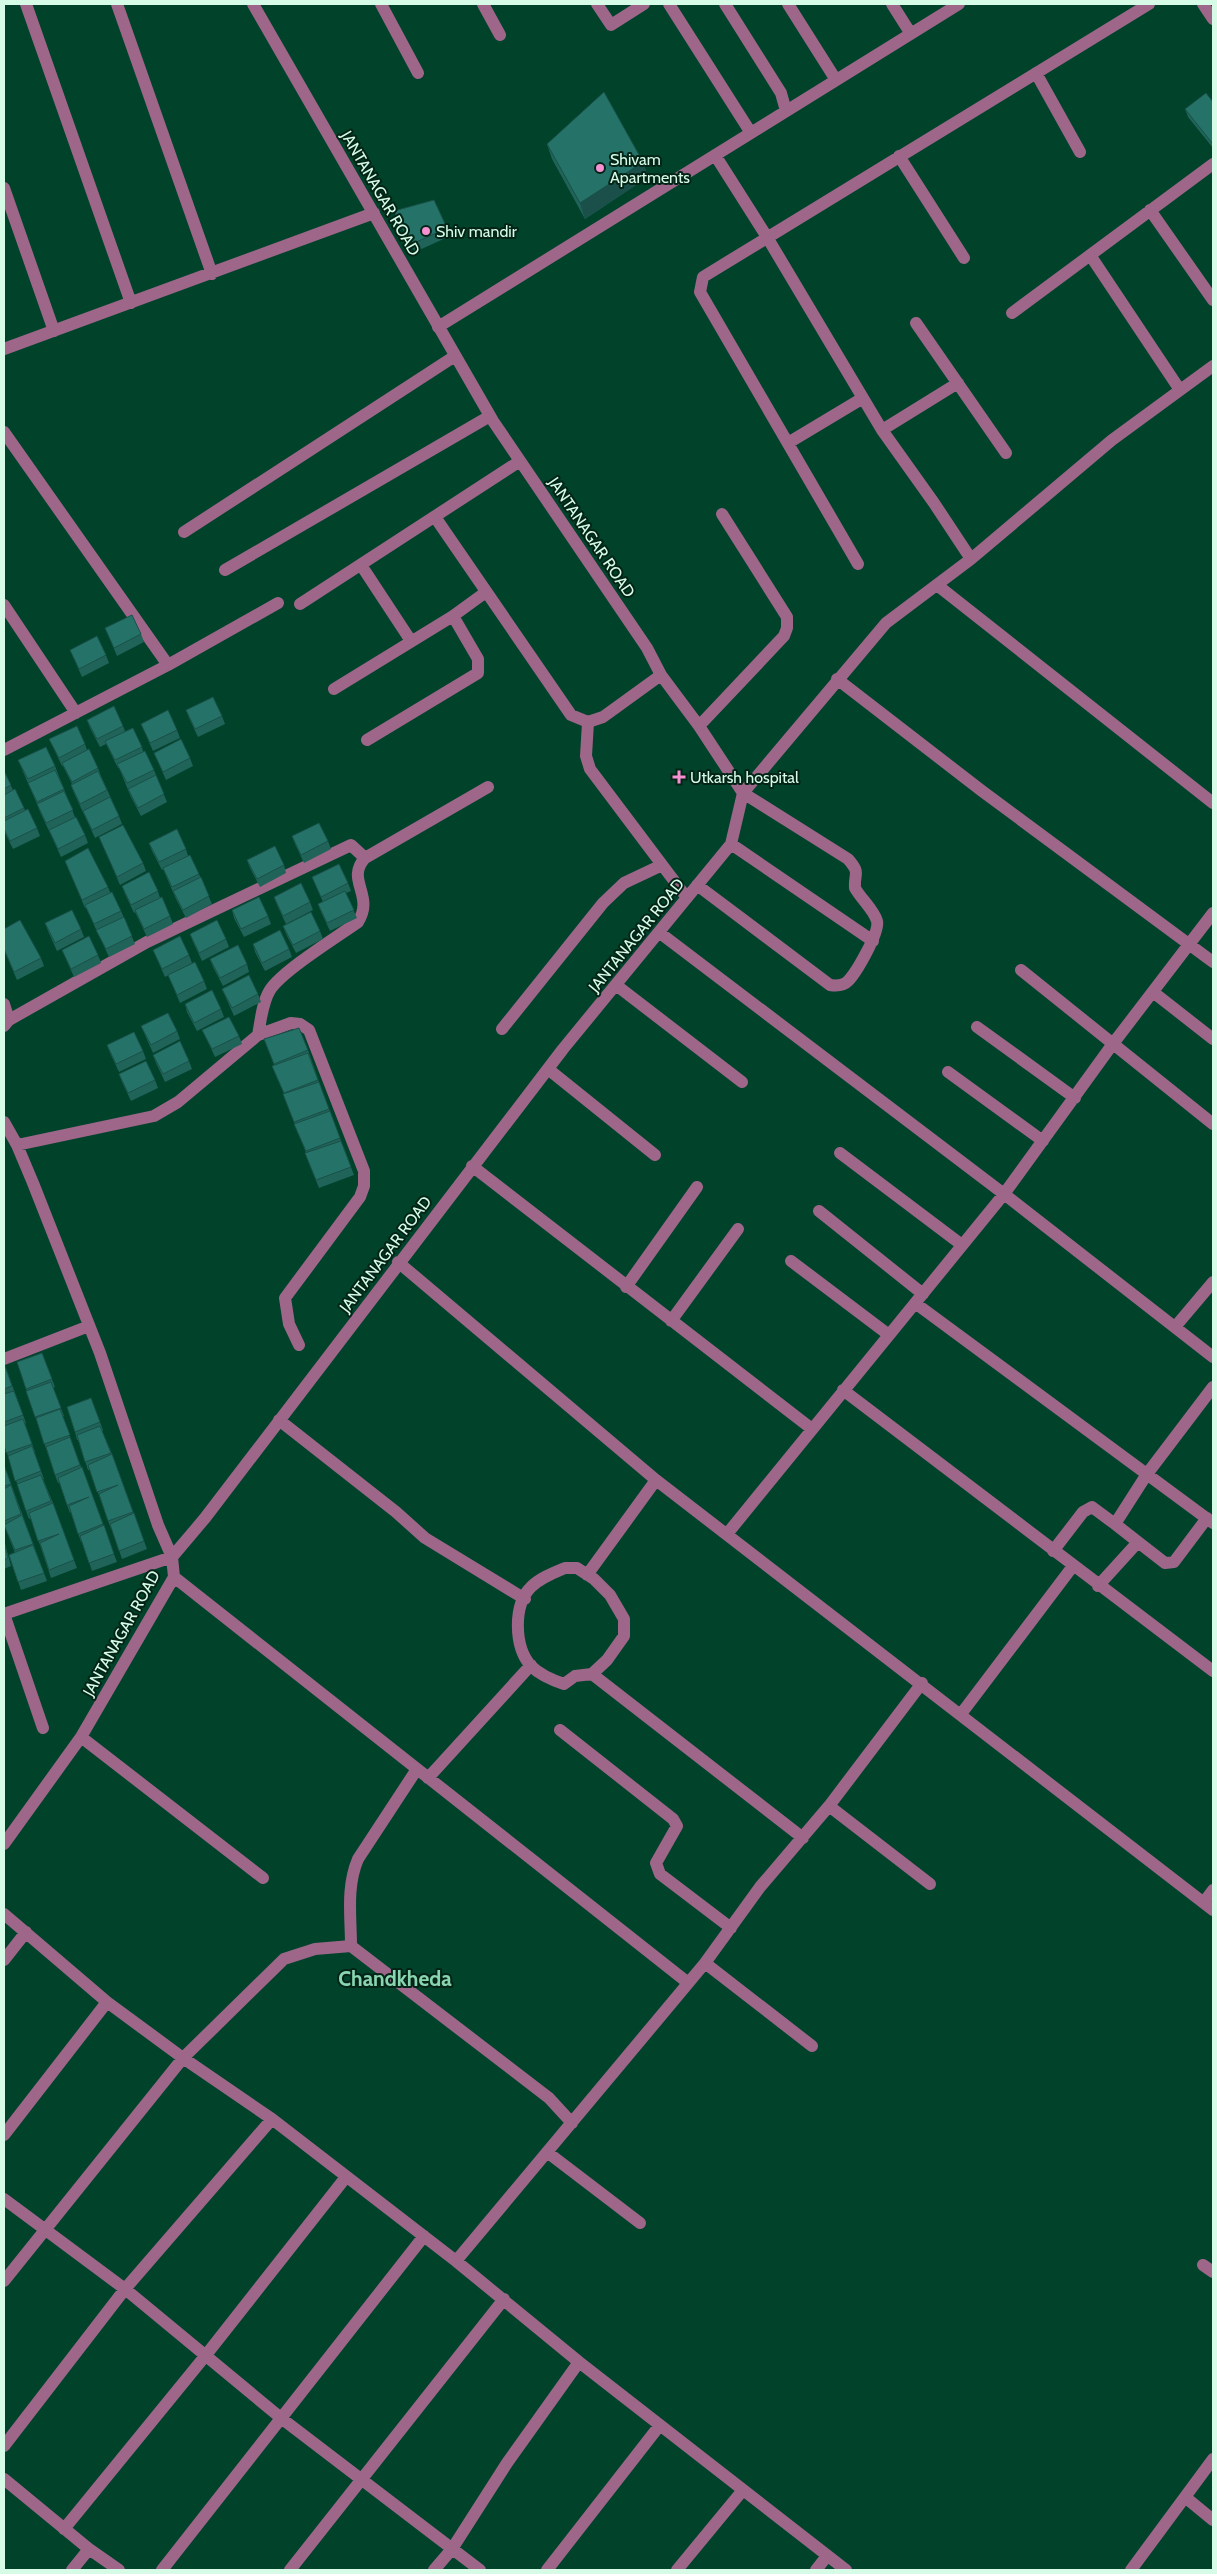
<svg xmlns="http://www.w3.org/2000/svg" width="1217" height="2574" font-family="Cabin,sans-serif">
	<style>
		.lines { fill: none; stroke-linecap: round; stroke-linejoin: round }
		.minor { stroke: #9e6689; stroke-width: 12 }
		.wall { fill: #206359 }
		.shaded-wall { fill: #1a5049 }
		.building { fill: #257368; stroke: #1a5049 }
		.poi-dot { fill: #f590d1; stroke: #032417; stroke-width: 2 }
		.labels { text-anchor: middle; stroke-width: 4; stroke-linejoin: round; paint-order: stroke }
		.poi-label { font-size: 16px; fill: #d6fce7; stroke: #032417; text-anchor: start }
		.street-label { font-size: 16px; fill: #d6fce7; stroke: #032417 }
		.district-label { font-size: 21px; font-weight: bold; fill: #88d5af; stroke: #032417 }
	</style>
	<rect width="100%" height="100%" fill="#00422a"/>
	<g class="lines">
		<path class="minor" d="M26 4 131 303
			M117 4 212 274
			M381 4 418 73
			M483 4 500 35
			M597 4 611 25 644 4
			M669 4 751 133
			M725 4 781 93 786 111
			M788 4 836 80
			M892 4 911 34
			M1203 4 1213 19
			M1036 73 1080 152
			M715 155 767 237 882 430 934 503 971 559
			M899 156 964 258
			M4 188 54 331
			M1150 210 1213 300
			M1090 255 1180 390
			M1012 313 1213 164
			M916 323 1006 453
			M438 327 959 4
			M4 349 374 213
			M882 430 958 383
			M4 432 168 665 4 750
			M788 443 863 398
			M435 517 571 715 588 722 603 717 661 675
			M184 532 455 356
			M858 564 700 292 703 277 1149 4
			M361 565 411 641
			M225 570 490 416
			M937 585 1213 803
			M300 604 520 461
			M4 605 76 713
			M168 665 278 603
			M837 679 982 791 1213 962
			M334 689 453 616 486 592
			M588 722 586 756 590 769 687 898
			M699 726 784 636 787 628V617L722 514
			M367 740 478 673V659L453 616
			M731 844 873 941
			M697 885 830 985C836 986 843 986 848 981 856 973 880 932 877 921 874 910 861 899 855 888 854 872 861 874 848 859L743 793 886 623 971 559 1112 440 1213 366
			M660 933 1004 1194 1213 1357
			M1021 970 1213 1124
			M616 985 742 1082
			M1153 992 1213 1039
			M4 1004 9 1020 4 1026
			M9 1020 147 942 351 845 365 858
			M977 1027 1075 1098
			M502 1029 603 903 624 883 662 865
			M258 1035C261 1020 262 1003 270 990 282 971 337 937 358 922 375 895 345 880 365 858L488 787
			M548 1069 655 1155
			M948 1072 1043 1141
			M4 1122 17 1145 33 1183 100 1353 158 1525 172 1557 4 1614 43 1728
			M17 1145 154 1116 178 1102 258 1035 291 1023 300 1024 309 1030 364 1171V1186L360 1197 285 1298 289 1324 299 1345
			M840 1153 962 1245
			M472 1166 812 1429
			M819 1211 923 1294
			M791 1261 889 1335
			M398 1262 656 1480 1213 1910
			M626 1287 697 1187
			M915 1303 1213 1523
			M671 1321 738 1229
			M1175 1327 1213 1282
			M4 1359 89 1326
			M843 1390 1213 1671
			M279 1420 396 1512 425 1538 525 1599
			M727 1534 1004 1194 1112 1045 1213 913
			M1138 1542 1165 1563 1174 1562 1207 1518
			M1053 1551 1083 1512 1092 1507 1115 1524
			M565 1568H577L594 1579 610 1595 624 1619V1636L607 1660 592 1674 575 1676 564 1684C552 1680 540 1675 531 1666 514 1647 513 1605 531 1587 540 1578 553 1573 565 1568Z
			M587 1575 656 1480
			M174 1577 687 1982
			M1098 1586 1138 1542 1115 1524 1147 1474 1213 1387
			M592 1674 803 1838
			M961 1714 1073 1566
			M560 1730 673 1819 677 1826 656 1863 660 1874 731 1928
			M81 1737 263 1878
			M428 1778 531 1665
			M829 1806 930 1884
			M4 1844 81 1737 174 1577 172 1557 205 1518 563 1049 731 844 743 793 699 726 661 675 647 648 493 421 253 4
			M1204 1902 1213 1890
			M4 1914 107 2002 183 2058 272 2119 456 2261 579 2362 846 2570
			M351 1946C351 1917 346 1887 358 1859L417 1769
			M4 1960 26 1932
			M705 1963 812 2046
			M4 2135 107 2002
			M547 2152 640 2223
			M4 2199 125 2289 281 2418 480 2570
			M456 2261 705 1963 760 1887 829 1806 922 1683
			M1203 2265 1213 2272
			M4 2281 183 2058 284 1959 315 1949 351 1946 549 2098 572 2123
			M4 2446 125 2289 272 2119
			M4 2479 89 2549 119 2570
			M1185 2497 1213 2520
			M64 2529 206 2355 346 2177
			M72 2570 89 2549
			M162 2570 424 2236
			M290 2570 504 2299
			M434 2570 452 2549 507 2463 579 2362
			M547 2570 660 2425
			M677 2570 743 2490
			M816 2570 827 2556
			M1131 2570 1213 2459"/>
	</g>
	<path class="wall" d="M1213 102V148L1188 117 1185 109Z
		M547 144 643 162 648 177 585 219 552 159Z
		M394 211 447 228 450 236 415 252 397 219Z
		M105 628 141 634 144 642 117 656Z
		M70 650 106 655 109 663 82 677Z
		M186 710 222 716 225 724 198 737 189 718Z
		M87 720 123 726 125 731 142 747 143 751 154 770 167 802 141 816 131 797 119 768H118L106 744 100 747 90 728Z
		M141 724 177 730 180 738 153 751Z
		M49 739 85 744 87 750 98 768 101 776 119 816 122 824 95 838 74 793 71 785 72 784 63 766H62Z
		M154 753 190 758 193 766 166 780Z
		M18 760 55 766 75 817 85 835 88 843 61 857 49 831 40 812 37 804Z
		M4 771 13 790 15 789 25 810 37 828 40 836 13 849 4 831Z
		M292 836 328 841 331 849 304 863 295 844Z
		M99 837 143 863 146 871 120 885Z
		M149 843 186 849 188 856 199 874 212 904 186 918 176 899 163 869 162 870 152 851Z
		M247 860 284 865 286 873 260 887 250 868Z
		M65 861 108 887 110 892 121 911 135 944 109 957 86 908H85Z
		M312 877 348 883 351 891 346 893 357 918 330 931 321 912 318 904 323 902Z
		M122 886 158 891 160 898 170 916 173 924 147 937 135 912 134 913 125 894Z
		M274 897 310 902 313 910 286 924 277 905Z
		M232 910 268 916 271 924 244 937 234 918Z
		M45 923 81 929 84 937 57 951 48 931Z
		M283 926 320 931 323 939 296 953 286 934Z
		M4 929 41 958 44 966 17 980 4 950Z
		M190 934 226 939 229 947 202 961 193 942Z
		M253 944 289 949 292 957 265 971 255 952Z
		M62 950 98 955 101 963 74 977Z
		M153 950 189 955 192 963 165 977Z
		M210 959 247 964 249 972 223 986 213 967Z
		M168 975 204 981 207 989 180 1003Z
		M222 989 258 994 261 1002 234 1016Z
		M185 1004 221 1009 224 1017 197 1031 187 1012Z
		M141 1026 177 1031 180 1039 153 1053Z
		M202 1030 239 1036 242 1044 215 1057Z
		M264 1039 308 1050 319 1082 354 1175 319 1188 308 1161 305 1153H306L286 1102 283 1094H284L272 1066 274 1065Z
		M107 1045 143 1051 146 1059 119 1072 110 1053Z
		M153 1055 189 1061 192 1069 165 1082 156 1063Z
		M119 1074 155 1080 158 1088 131 1101 122 1082Z
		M42 1353 55 1387 53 1388 64 1416H63L72 1443 117 1562 92 1571 82 1541 81 1542 71 1512 70 1513 67 1505 60 1482 58 1483 55 1475 17 1362Z
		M4 1363 26 1423 25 1424 35 1452H34L44 1479H43L53 1503 77 1568 51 1578 31 1518 29 1519 26 1511 4 1444Z
		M91 1398 103 1430 102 1431 112 1454 147 1549 122 1559 112 1529H111L90 1470H88L78 1440H77L75 1432Z
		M4 1465 47 1581 21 1590 9 1555 15 1553 4 1525Z
		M4 1540 11 1566 4 1569Z"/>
	<path class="shaded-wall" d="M643 162 648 177 585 219 580 203Z"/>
	<path class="building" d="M604 92 643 162 580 203 547 144Z
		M1206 93 1213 102V144L1185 109Z
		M434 200 447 228 412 244 394 211Z
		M132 615 141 634 114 648 105 628Z
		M97 636 106 655 79 669 70 650Z
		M213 697 222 716 195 729 186 710Z
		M114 706 123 726 97 739 87 720Z
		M168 710 177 730 150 743 141 724Z
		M77 726 85 744 59 758 49 739Z
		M133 728 142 747 115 760 105 741Z
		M181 739 190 758 163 772 154 753Z
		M46 747 55 766 28 779 18 760Z
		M89 749 98 768 72 782 62 763Z
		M145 751 154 770 127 783 117 764Z
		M55 770 64 789 37 802 28 783Z
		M4 771 11 785 4 789Z
		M98 771 107 790 80 804 71 785Z
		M156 775 164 794 138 808 128 789Z
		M15 789 24 808 4 818V795Z
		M64 791 73 810 46 823 37 804Z
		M110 797 119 816 92 830 83 811Z
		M28 809 37 828 10 841 4 829V821Z
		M76 817 85 835 58 849 49 830Z
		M319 823 328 841 301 855 292 836Z
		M123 825 143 863 117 877 99 837Z
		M177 829 186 849 159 862 149 843Z
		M275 846 284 865 257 879 247 860Z
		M88 848 108 887 82 900 65 861Z
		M190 855 199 874 172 887 163 868Z
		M339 864 348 883 321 897 312 877Z
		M149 872 158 891 131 905 122 886Z
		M201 877 209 896 183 910 173 891Z
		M301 883 310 902 283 916 274 897Z
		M345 891 354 910 327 923 318 904Z
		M112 892 121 911 94 924 85 905Z
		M162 897 170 916 144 929 135 910Z
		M259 897 268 916 241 929 232 910Z
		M72 910 81 929 55 943 45 923Z
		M311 912 320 931 293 945 283 926Z
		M124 917 132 936 106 949 96 930Z
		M20 920 41 958 14 972 4 949V929Z
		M217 920 226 939 199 953 190 934Z
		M280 930 289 949 262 963 253 944Z
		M89 936 98 955 71 969 62 950Z
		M180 936 189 955 162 969 153 950Z
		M238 945 247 964 220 978 210 959Z
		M195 962 204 981 177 995 168 975Z
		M249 975 258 994 232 1008 222 989Z
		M212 990 221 1009 194 1023 185 1004Z
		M168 1013 177 1031 151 1045 141 1026Z
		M229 1017 239 1036 212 1049 202 1030Z
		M299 1028 308 1050 274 1064 264 1039Z
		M134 1032 143 1051 116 1064 107 1045Z
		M180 1041 189 1061 163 1074 153 1055Z
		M308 1053 318 1080 284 1093 272 1066Z
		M146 1061 155 1080 128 1093 119 1074Z
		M319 1082 329 1109 294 1122 283 1094Z
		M330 1111 340 1138 306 1151 294 1124Z
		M341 1141 351 1167 316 1180 305 1153Z
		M42 1353 52 1379 26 1389 17 1362Z
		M4 1363 12 1386 4 1389Z
		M51 1382 61 1408 35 1417 26 1391Z
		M14 1391 23 1415 4 1422V1394Z
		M91 1398 100 1422 75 1432 67 1407Z
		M60 1409 70 1435 44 1444 36 1418Z
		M23 1419 32 1444 6 1453 4 1444V1426Z
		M100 1426 111 1453 85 1462 77 1435Z
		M70 1437 80 1465 55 1475 46 1447Z
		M32 1446 41 1471 15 1481 8 1456Z
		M112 1454 133 1512 108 1521 99 1494 118 1485 97 1492 88 1465Z
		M4 1465 11 1484 4 1486Z
		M82 1467 103 1524 78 1534 69 1506 89 1497 67 1505 58 1478Z
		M41 1475 51 1501 26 1511 17 1484Z
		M11 1485 21 1514 4 1521V1489Z
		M53 1503 74 1560 49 1570 40 1543 59 1534 38 1541 29 1513Z
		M134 1513 144 1541 119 1551 110 1524Z
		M22 1515 33 1544 15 1550 4 1525Z
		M104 1525 114 1554 89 1563 80 1536Z
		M4 1542 8 1558 4 1560Z
		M33 1545 44 1573 18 1582 9 1555Z"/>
	<g class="poi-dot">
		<circle cx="600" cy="168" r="5"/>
		<circle cx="426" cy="231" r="5"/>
		<path d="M676.5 769.5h5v5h5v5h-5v5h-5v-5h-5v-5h5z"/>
	</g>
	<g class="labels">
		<g class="poi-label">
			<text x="610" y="165">Shivam<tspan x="610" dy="18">Apartments</tspan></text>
			<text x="436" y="237">Shiv mandir</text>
			<text x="690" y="783">Utkarsh hospital</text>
		</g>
		<g class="street-label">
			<text transform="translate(381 193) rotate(60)" y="6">JANTANAGAR ROAD</text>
			<text transform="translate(592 537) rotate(56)" y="6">JANTANAGAR ROAD</text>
			<text transform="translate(636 935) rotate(-51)" y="6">JANTANAGAR ROAD</text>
			<text transform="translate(385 1254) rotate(-53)" y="6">JANTANAGAR ROAD</text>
			<text transform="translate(121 1633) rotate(-61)" y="6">JANTANAGAR ROAD</text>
		</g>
		<g class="district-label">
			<text x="395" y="1986">Chandkheda</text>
		</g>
	</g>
	<rect width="1217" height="2574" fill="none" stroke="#d6fce7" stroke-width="10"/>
</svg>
